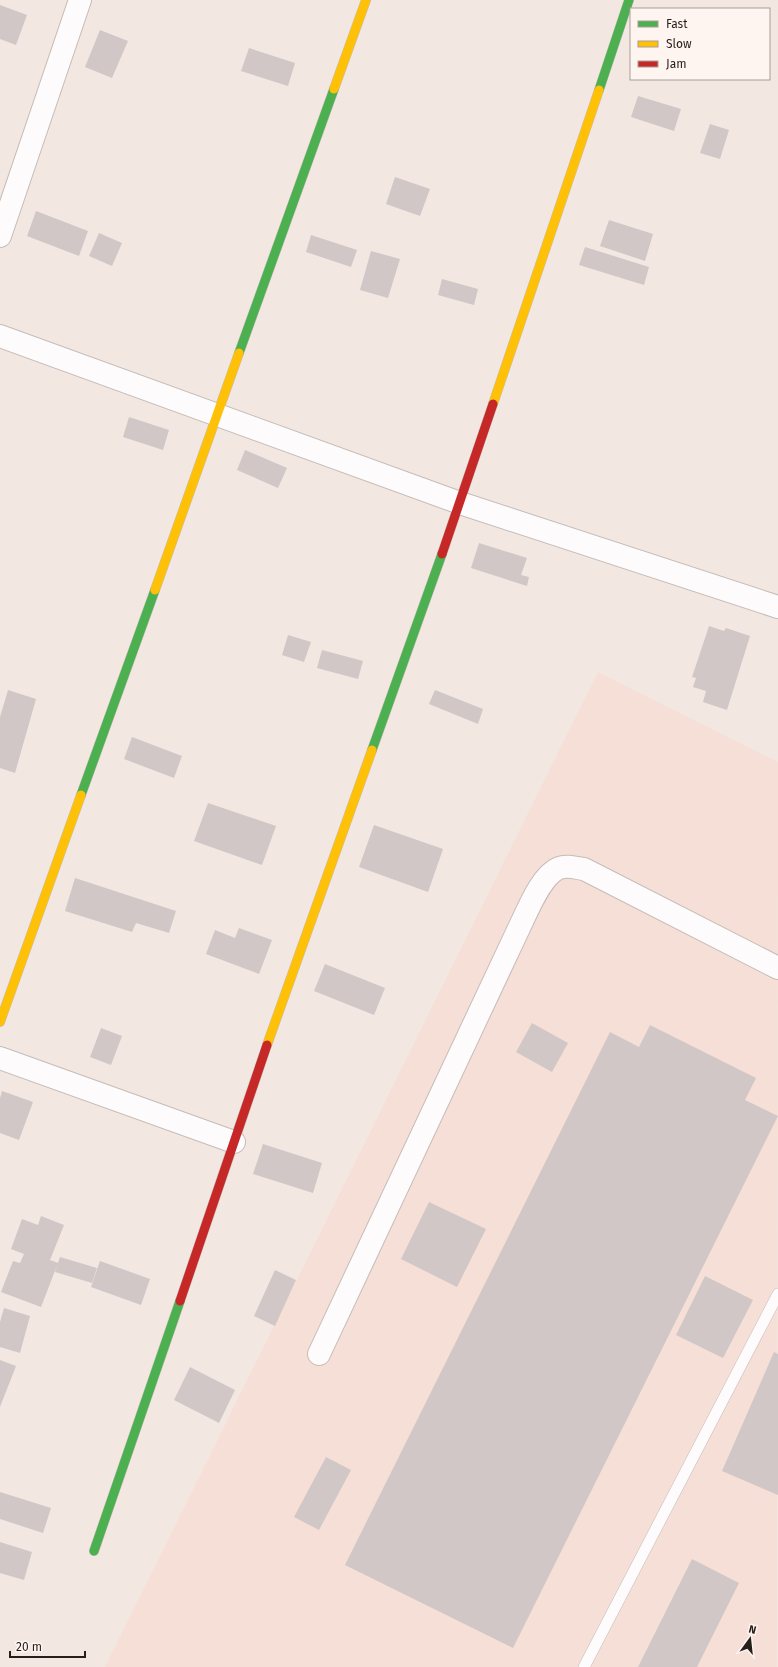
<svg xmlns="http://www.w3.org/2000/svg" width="778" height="1667" font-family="'Fira Sans',sans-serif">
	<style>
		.built { fill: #f6dfd6 }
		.building { fill: #d0c7c6 }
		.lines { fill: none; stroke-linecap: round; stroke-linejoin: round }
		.lane-casing { stroke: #c5bcb8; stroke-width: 12 }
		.street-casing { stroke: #c5bcb8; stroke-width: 24 }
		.fast-casing { stroke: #c5bcb8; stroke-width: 10 }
		.slow-casing { stroke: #c5bcb8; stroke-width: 10 }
		.jam-casing { stroke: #c5bcb8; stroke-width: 10 }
		.lane { stroke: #fdfbfb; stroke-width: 11 }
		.street { stroke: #fdfbfb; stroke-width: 22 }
		.fast { stroke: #4caf50; stroke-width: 9 }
		.slow { stroke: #ffc107; stroke-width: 9 }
		.jam { stroke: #c62828; stroke-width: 9 }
	</style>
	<rect width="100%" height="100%" fill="#f3e7e2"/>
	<path class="built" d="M598 672 778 762 777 1667H105Z"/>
	<path class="building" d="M0 5 27 15 16 45 0 39Z
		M100 30 128 41 112 78 85 67Z
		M249 48 295 63 288 86 241 71Z
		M638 96 681 109 674 131 631 117Z
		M710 124 729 130 720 159 700 153Z
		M395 177 430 189 420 216 386 204Z
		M36 211 88 231 79 256 27 236Z
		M609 220 653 234 645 261 600 246Z
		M99 233 122 243 112 266 89 256Z
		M311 235 357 250 351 267 306 252Z
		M585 247 649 267 644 285 579 265Z
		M371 251 400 259 388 298 360 290Z
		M442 279 478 289 474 305 438 295Z
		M129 417 169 430 163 450 123 437Z
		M245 450 287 468 278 488 237 470Z
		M479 543 527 558 521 575 529 577 527 586 471 568Z
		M709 626 724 631 726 628 750 636 727 710 703 702 706 691 693 687 696 678 692 677Z
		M288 635 311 642 304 662 282 655Z
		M322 650 363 661 358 679 317 668Z
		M8 690 36 699 15 773 0 768V717Z
		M435 690 483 709 478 724 429 704Z
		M132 737 182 756 174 778 124 759Z
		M208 803 276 826 262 865 194 841Z
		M374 825 443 849 428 892 359 867Z
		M75 878 176 911 169 933 136 923 132 932 65 911Z
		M239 928 272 940 259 974 206 954 215 930 235 938Z
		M325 964 385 988 374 1015 314 991Z
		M532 1023 568 1043 552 1072 516 1052Z
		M650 1025 756 1078 745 1100 778 1116 513 1648 345 1565 610 1032 639 1047Z
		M101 1028 122 1036 111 1065 90 1057Z
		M2 1091 33 1102 19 1140 0 1133V1098Z
		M263 1144 322 1163 313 1193 253 1174Z
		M429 1202 486 1229 457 1287 401 1259Z
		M41 1216 64 1225 50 1260 58 1263 41 1307 1 1292 13 1261 20 1263 24 1254 11 1249 22 1219 38 1225Z
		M60 1257 97 1268 92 1283 55 1272Z
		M100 1261 150 1279 141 1305 91 1287Z
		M275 1270 296 1280 275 1326 254 1316Z
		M705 1276 753 1300 723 1358 676 1335Z
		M4 1308 30 1316 20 1353 0 1347V1322Z
		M774 1352 778 1354V1495L722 1471Z
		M0 1360 16 1366 0 1407Z
		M190 1367 235 1390 219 1423 174 1400Z
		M326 1457 351 1470 319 1530 294 1517Z
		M0 1492 51 1508 43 1533 0 1519Z
		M0 1542 32 1552 24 1580 0 1573Z
		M692 1559 739 1583 697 1667H638Z"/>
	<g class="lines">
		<defs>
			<path id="lane" d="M584 1667 778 1294"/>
			<path id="street" d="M0 236 80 0
				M0 336 460 503 778 607
				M0 1058 234 1142
				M319 1354 519 928C527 912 541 875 559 868 567 865 576 868 584 869L778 968"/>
			<path id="fast" d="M599 90 629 0
				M239 353 334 89
				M372 750 442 554
				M81 795 155 590
				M94 1551 180 1301"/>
			<path id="slow" d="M334 89 366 0
				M493 404 599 90
				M155 590 239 353
				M0 1022 81 795
				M267 1045 372 750"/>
			<path id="jam" d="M442 554 493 404
				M180 1301 267 1045"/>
		</defs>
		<use href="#lane" class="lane-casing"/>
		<use href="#street" class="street-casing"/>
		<use href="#fast" class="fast-casing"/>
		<use href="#slow" class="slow-casing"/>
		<use href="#jam" class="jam-casing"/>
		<use href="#lane" class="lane"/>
		<use href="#street" class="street"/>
		<use href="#fast" class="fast"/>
		<use href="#slow" class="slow"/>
		<use href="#jam" class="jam"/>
	</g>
	<rect x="630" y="8" width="140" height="72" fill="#fef4f0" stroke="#a89e9a"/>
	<rect x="638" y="21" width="20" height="6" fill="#4caf50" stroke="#a89e9a"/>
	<text x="666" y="28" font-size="12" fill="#261e1a">Fast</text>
	<rect x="638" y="41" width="20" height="6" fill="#ffc107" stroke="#a89e9a"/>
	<text x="666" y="48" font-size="12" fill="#261e1a">Slow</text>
	<rect x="638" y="61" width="20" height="6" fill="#c62828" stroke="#a89e9a"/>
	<text x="666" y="68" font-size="12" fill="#261e1a">Jam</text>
	<g transform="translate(750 1639) rotate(15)" stroke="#fef4f0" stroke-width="3" paint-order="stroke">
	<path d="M0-3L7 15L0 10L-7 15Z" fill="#261e1a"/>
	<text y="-6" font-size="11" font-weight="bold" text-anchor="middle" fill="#261e1a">N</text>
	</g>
	<path d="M10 1651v6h75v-6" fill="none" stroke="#261e1a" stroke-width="2"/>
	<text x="16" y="1651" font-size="12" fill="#261e1a" stroke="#fef4f0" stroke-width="3" paint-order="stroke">20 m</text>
</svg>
